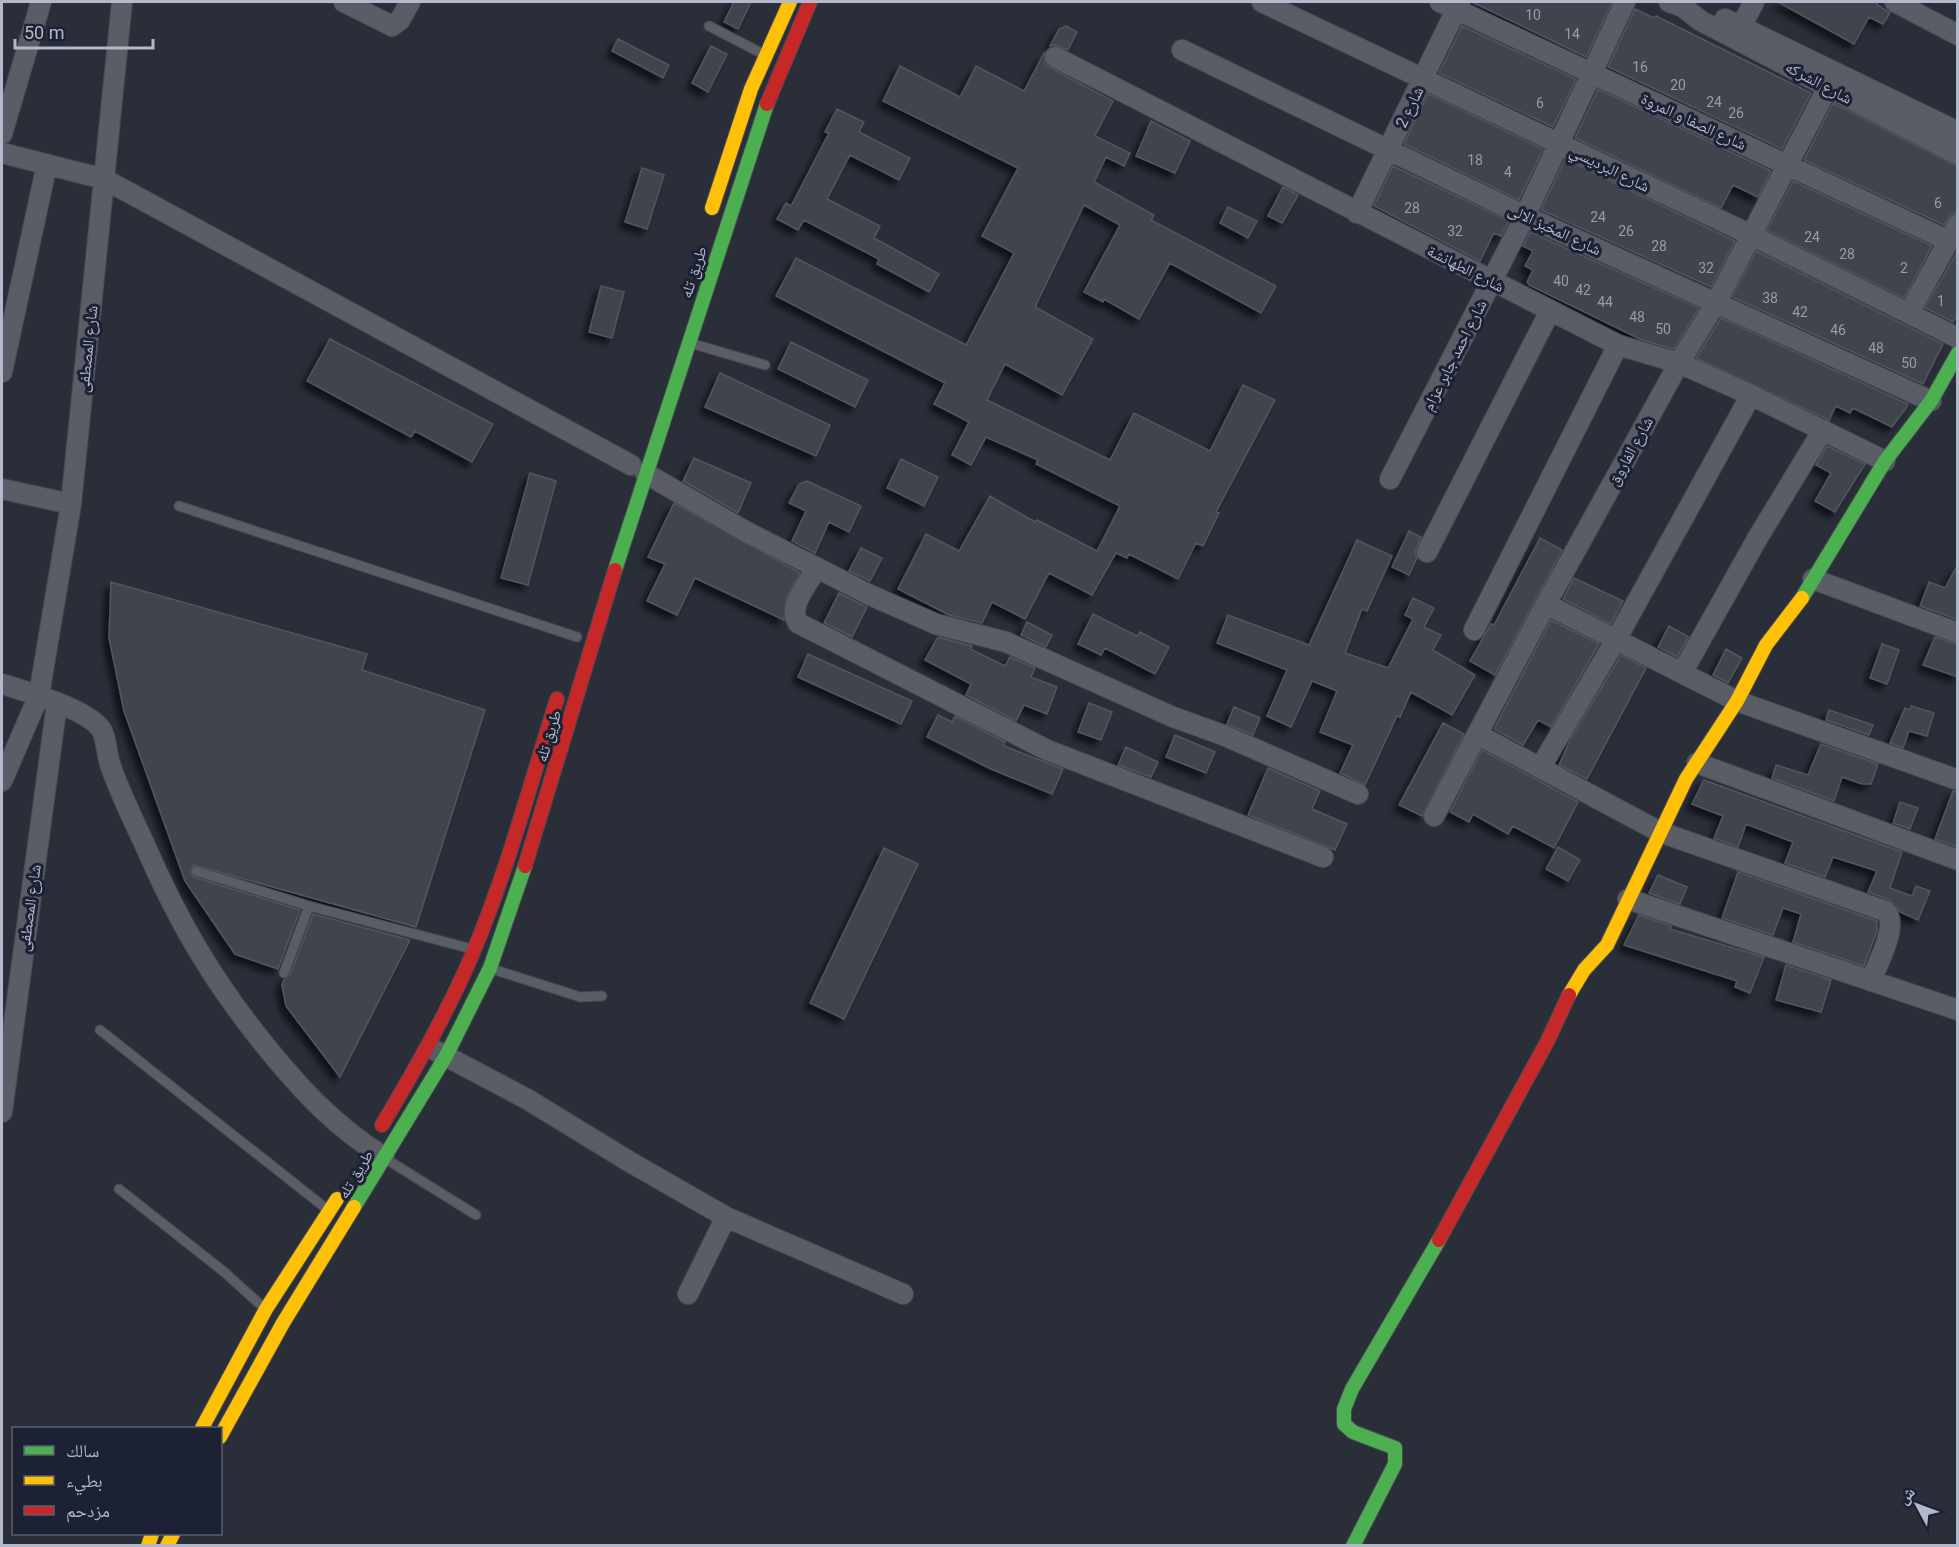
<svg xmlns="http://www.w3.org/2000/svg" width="1959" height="1547" font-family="Roboto,'Noto Naskh Arabic',sans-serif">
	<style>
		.building { fill: #41444e; stroke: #515560; stroke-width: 1.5; filter: url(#shadow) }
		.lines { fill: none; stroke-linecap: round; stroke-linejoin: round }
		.lane-casing { stroke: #464951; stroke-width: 11 }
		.street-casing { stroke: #464951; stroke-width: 22 }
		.fast-casing { stroke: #464951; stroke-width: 16 }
		.slow-casing { stroke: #464951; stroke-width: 16 }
		.jam-casing { stroke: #464951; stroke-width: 16 }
		.lane { stroke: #5a5c66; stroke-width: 9 }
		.street { stroke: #5a5c66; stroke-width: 20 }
		.fast { stroke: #4caf50; stroke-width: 14 }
		.slow { stroke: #ffc107; stroke-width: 14 }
		.jam { stroke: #c62828; stroke-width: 14 }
		.labels { text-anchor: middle; stroke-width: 6; stroke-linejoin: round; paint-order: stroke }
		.number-label { font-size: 14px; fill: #969bab }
		.street-label { font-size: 16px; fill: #b3b8ca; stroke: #1c2234 }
	</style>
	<defs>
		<filter id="shadow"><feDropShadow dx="-5.5" dy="5.5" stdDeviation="3" flood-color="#0009"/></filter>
	</defs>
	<rect width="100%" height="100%" fill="#292e39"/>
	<path class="building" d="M734 2H751L738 29 724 22Z
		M1472 2H1612L1586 57Z
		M1778 2H1878L1876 4 1890 13 1883 24 1869 17 1854 44Z
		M1635 9 1654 18 1656 16 1811 93 1782 149 1608 67Z
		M1066 26 1077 32 1068 50 1055 45 1050 46 1059 29Z
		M1462 26 1576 79 1553 127 1439 73Z
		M618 39 669 65 663 78 612 51Z
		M711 46 727 54 708 92 692 83Z
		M1044 53 1045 63 1049 67 1113 101 1095 136 1130 153 1124 166 1106 157 1094 182 1154 215 1151 220 1276 286 1261 313 1170 263 1139 319 1104 299 1103 302 1084 292 1120 225 1084 205 1035 307 1093 339 1062 395 1005 364 987 400 1110 460 1134 413 1210 451 1243 385 1275 400 1216 512 1219 513 1203 546 1196 543 1178 579 1129 554 1127 558 1116 553 1092 595 1049 573 1025 619 992 602 982 623 949 615 898 589 926 534 959 551 990 496 1035 522 1037 520 1097 551 1120 506 1036 464 1038 460 986 437 971 465 952 455 969 422 934 404 945 383 776 296 796 258 966 345 1014 253 982 236 1018 168 883 101 900 66 960 97 976 66 1024 91Z
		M1598 89 1771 171 1758 197 1733 185 1721 208 1575 138Z
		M1428 94 1543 149 1519 200 1404 144Z
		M1833 103 1958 167V212L1951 214 1944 225 1804 160Z
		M837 109 864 122 859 132 910 158 899 180 850 155 827 199 880 226 874 238 939 274 929 292 877 264 879 259 804 220 798 230 777 219 786 203 791 206 829 133 825 132Z
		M1151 121 1190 141 1175 173 1136 156Z
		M1565 159 1735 241 1711 287 1541 210Z
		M1393 166 1509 221 1501 236 1494 233 1480 261 1374 206Z
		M642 168 664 175 647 229 625 222Z
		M1793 181 1932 246 1904 298 1767 230Z
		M1283 187 1298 195 1282 223 1268 216Z
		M1228 207 1257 221 1248 238 1220 223Z
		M1530 232 1699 308 1674 349 1642 340 1529 285 1527 282 1533 270 1525 266 1533 251 1523 246Z
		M1958 250V314L1953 322 1925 308Z
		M1756 251 1943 344 1923 384 1732 297Z
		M601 286 624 292 612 338 589 332Z
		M1721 318 1908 404 1906 408 1892 427 1853 408 1850 413 1836 406 1829 420 1696 358Z
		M330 339 493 424 472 462 415 431 411 437 307 381Z
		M791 342 868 380 855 407 778 369Z
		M720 373 830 425 816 456 705 407Z
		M1827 446 1865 464 1835 512 1815 501 1831 473 1816 465Z
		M694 458 751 483 738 513 683 481Z
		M901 459 938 477 924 506 887 488Z
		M530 473 556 481 528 585 501 578Z
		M807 481 861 506 849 532 829 522 815 553 792 541 806 511 789 503 799 484Z
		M674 503 800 573 786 598 784 620 695 578 677 615 647 601 665 564 648 557Z
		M1409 531 1421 537 1415 552 1417 558 1409 575 1392 567Z
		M1540 538 1562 550 1495 675 1470 661 1491 624 1494 625Z
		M1357 540 1392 556 1367 611 1362 609 1345 653 1388 668 1413 619 1405 615 1413 598 1434 608 1424 627 1441 635 1433 650 1475 675 1452 715 1411 692 1400 717 1397 716 1365 785 1340 773 1353 745 1320 732 1337 691 1312 681 1291 727 1267 716 1287 670 1217 643 1228 615 1309 645Z
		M861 548 882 558 870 581 849 571Z
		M1958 564V620L1920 606 1929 582 1945 588Z
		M1574 578 1623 601 1611 624 1563 599Z
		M111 582 367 654 362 670 485 710 416 927 194 865 189 872 194 877 300 910 278 969 235 954 185 881 124 711 109 638Z
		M839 593 867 607 852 637 824 623Z
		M1093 614 1137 636 1140 632 1169 647 1155 674 1105 648 1101 655 1078 644Z
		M1551 620 1599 644 1551 727 1538 720 1523 745 1494 729Z
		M1027 622 1052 635 1046 647 1021 635Z
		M1669 626 1689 637 1677 657 1658 647Z
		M938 637 972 646 970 649 1005 666 1010 657 1035 668 1031 677 1057 687 1047 714 1024 705 1016 721 966 695 971 684 925 660Z
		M1935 637 1958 645V677L1923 665Z
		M1882 644 1899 650 1887 684 1870 678Z
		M1726 649 1742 658 1728 683 1713 675Z
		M808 654 912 701 901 724 798 677Z
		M1621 655 1646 668 1587 779 1559 765 1571 738Z
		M1089 703 1112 712 1101 740 1078 732Z
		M1911 706 1934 713 1927 736 1909 731 1903 748 1890 743 1905 708 1910 710Z
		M1234 707 1260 718 1253 735 1227 724Z
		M1829 710 1873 725 1869 735 1826 720Z
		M938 715 952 722 955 716 1005 742 1004 746 1063 769 1052 794 991 769 927 737Z
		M1443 723 1464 734 1422 816 1399 805Z
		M1175 735 1215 752 1206 773 1166 757Z
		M1821 744 1878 764 1871 784H1862L1842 777 1834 801 1772 778 1776 765 1808 775Z
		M1126 747 1158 762 1151 777 1118 765Z
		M1482 750 1578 802 1554 848 1513 826 1508 834 1473 814 1469 822 1450 812Z
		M1268 768 1320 791 1312 809 1347 824 1335 850 1248 815Z
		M1704 780 1902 852 1890 888 1912 896 1916 886 1930 891 1918 920 1900 912 1890 900 1868 892 1877 871 1833 857 1825 877 1785 863 1793 842 1746 824 1738 847 1714 838 1723 816 1692 804Z
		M1953 791 1958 792V847L1935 839Z
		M1900 802 1918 808 1910 829 1893 823Z
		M1558 847 1580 860 1568 881 1546 869Z
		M884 848 918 864 844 1019 810 1003Z
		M1738 872 1877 921V931L1864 966 1793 942 1801 914 1783 908 1773 935 1722 918Z
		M1658 875 1687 887 1680 904 1649 893Z
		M313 914 410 940 340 1077 286 1006 282 985 284 980 290 975Z
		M1639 915 1671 926 1670 929 1764 957 1750 993 1735 987 1737 981 1624 945Z
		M1786 965 1831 980 1821 1012 1776 1000Z"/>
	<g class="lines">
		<defs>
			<path id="lane" d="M709 26 763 54
				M690 343 765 365
				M179 506 577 637
				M196 871 309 906 472 949
				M492 969 580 997 602 996
				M284 973 309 906
				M100 1030 328 1210
				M386 1159 476 1215
				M119 1189 223 1271 263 1307"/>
			<path id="street" d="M344 2 392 26 400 20 410 2
				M1262 2 1751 235 1958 338
				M1440 2 1949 241
				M1669 2 1683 7 1701 21 1958 155
				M1895 2 1958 35
				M1725 19 1958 132
				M1736 36 1754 2
				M1182 50 1525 216 1931 401
				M1055 57 1618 345 1679 363 1751 395 1885 461
				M2 134 41 2
				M2 153 104 179 631 465
				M1357 213 1460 2
				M1909 313 1958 224
				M2 372 47 164
				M645 473 745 531 870 595 936 624 1006 642 1173 717 1223 735 1358 794
				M1390 479 1525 216 1625 2
				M2 489 71 504
				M1427 552 1550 311
				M816 569C808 584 787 607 798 623L1047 750 1323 857
				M1813 579 1958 633
				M1546 604 1737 701 1958 780
				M1474 630 1618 345
				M1682 673 1757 539 1823 430
				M2 684C25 691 87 709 101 729 107 738 106 753 110 764 119 791 132 817 144 843 178 922 214 983 268 1049 304 1093 336 1127 384 1157
				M1477 734 1660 832 1885 911C1900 924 1877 964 1871 981
				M1697 763 1958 860
				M1540 768 1617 638 1751 395
				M2 781 39 695 71 504 122 2
				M1434 816 1546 604 1679 363 1716 303 1828 87
				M1628 899 1958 1010
				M436 1051 527 1099 630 1162 726 1217 903 1294
				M2 1112 57 703
				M688 1294 726 1217"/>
			<path id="fast" d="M615 570 767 104
				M1802 598 1885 461 1931 401 1958 353
				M354 1207 446 1056 490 968 525 866
				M1353 1546 1395 1464V1448L1353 1432 1344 1424V1409L1352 1389 1439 1240"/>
			<path id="slow" d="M712 208 751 89 790 2
				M1569 995 1584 970 1607 945 1686 779 1737 701 1766 645 1802 598
				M202 1428 266 1309 337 1199
				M220 1437 283 1323 354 1207
				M148 1546 152 1534
				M167 1546 173 1534"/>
			<path id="jam" d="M767 104 810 2
				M525 866 615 570
				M382 1125C415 1070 447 1014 472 955 507 872 530 785 557 699
				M1439 1240 1547 1042 1569 995"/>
		</defs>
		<use href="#lane" class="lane-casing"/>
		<use href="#street" class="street-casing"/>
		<use href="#fast" class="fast-casing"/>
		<use href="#slow" class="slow-casing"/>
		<use href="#jam" class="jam-casing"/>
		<use href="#lane" class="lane"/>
		<use href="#street" class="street"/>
		<use href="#fast" class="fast"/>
		<use href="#slow" class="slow"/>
		<use href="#jam" class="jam"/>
	</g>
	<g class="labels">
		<g class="number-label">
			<text x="1533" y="20">10</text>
			<text x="1572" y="39">14</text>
			<text x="1640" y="72">16</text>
			<text x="1678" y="90">20</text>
			<text x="1714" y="107">24</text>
			<text x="1540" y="108">6</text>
			<text x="1736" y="118">26</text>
			<text x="1475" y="165">18</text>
			<text x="1508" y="177">4</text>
			<text x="1938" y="208">6</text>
			<text x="1412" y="213">28</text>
			<text x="1598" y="222">24</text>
			<text x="1455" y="236">32</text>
			<text x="1626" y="236">26</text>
			<text x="1812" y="242">24</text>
			<text x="1659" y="251">28</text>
			<text x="1847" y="259">28</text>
			<text x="1706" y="273">32</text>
			<text x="1904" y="273">2</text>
			<text x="1561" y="286">40</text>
			<text x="1583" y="295">42</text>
			<text x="1770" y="303">38</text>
			<text x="1941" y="306">1</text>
			<text x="1605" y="307">44</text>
			<text x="1800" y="317">42</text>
			<text x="1637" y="322">48</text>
			<text x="1663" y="334">50</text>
			<text x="1838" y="335">46</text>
			<text x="1876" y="353">48</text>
			<text x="1909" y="368">50</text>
		</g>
		<g class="street-label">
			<text transform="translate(1819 82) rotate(28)" y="6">شارع الشركه</text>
			<text transform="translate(1409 107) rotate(-64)" y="6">شارع 2</text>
			<text transform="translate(1694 121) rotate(25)" y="6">شارع الصفا و المروة</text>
			<text transform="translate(1610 168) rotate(26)" y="6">شارع البرديسي</text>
			<text transform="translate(1555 229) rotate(25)" y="6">شارع المخبز الالى</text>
			<text transform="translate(1466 268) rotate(27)" y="6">شارع الطهانشة</text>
			<text transform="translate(693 272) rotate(-72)" y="6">طريق تله</text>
			<text transform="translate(87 349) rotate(-84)" y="6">شارع المصطفى</text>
			<text transform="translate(1454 355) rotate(-63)" y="6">شارع احمد جابر عزام</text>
			<text transform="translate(1630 451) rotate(-61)" y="6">شارع الفاروق</text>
			<text transform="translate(548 736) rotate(-73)" y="6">طريق تله</text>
			<text transform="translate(29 908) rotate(-82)" y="6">شارع المصطفى</text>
			<text transform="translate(355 1174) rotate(-59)" y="6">طريق تله</text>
		</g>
	</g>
	<rect width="1959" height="1547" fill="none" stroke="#b3b8ca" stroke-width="6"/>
	<rect x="12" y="1427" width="210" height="108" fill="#1c2234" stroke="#585e70" stroke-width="1.5"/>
	<rect x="24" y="1446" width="30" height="9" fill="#4caf50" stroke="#585e70" stroke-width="1.5"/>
	<text x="66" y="1457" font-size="18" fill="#b3b8ca">سالك</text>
	<rect x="24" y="1476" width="30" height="9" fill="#ffc107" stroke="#585e70" stroke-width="1.5"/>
	<text x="66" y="1487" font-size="18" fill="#b3b8ca">بطيء</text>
	<rect x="24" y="1506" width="30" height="9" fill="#c62828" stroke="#585e70" stroke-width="1.5"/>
	<text x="66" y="1517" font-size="18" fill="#b3b8ca">مزدحم</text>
	<g transform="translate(1917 1505) rotate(311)" stroke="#1c2234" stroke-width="4.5" paint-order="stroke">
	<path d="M0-4.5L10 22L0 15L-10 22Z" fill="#b3b8ca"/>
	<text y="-9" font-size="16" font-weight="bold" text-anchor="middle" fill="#b3b8ca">ش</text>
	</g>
	<path d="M15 39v9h138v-9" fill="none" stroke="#b3b8ca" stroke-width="3"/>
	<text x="24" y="39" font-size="18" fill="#b3b8ca" stroke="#1c2234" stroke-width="4.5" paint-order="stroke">50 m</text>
</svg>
